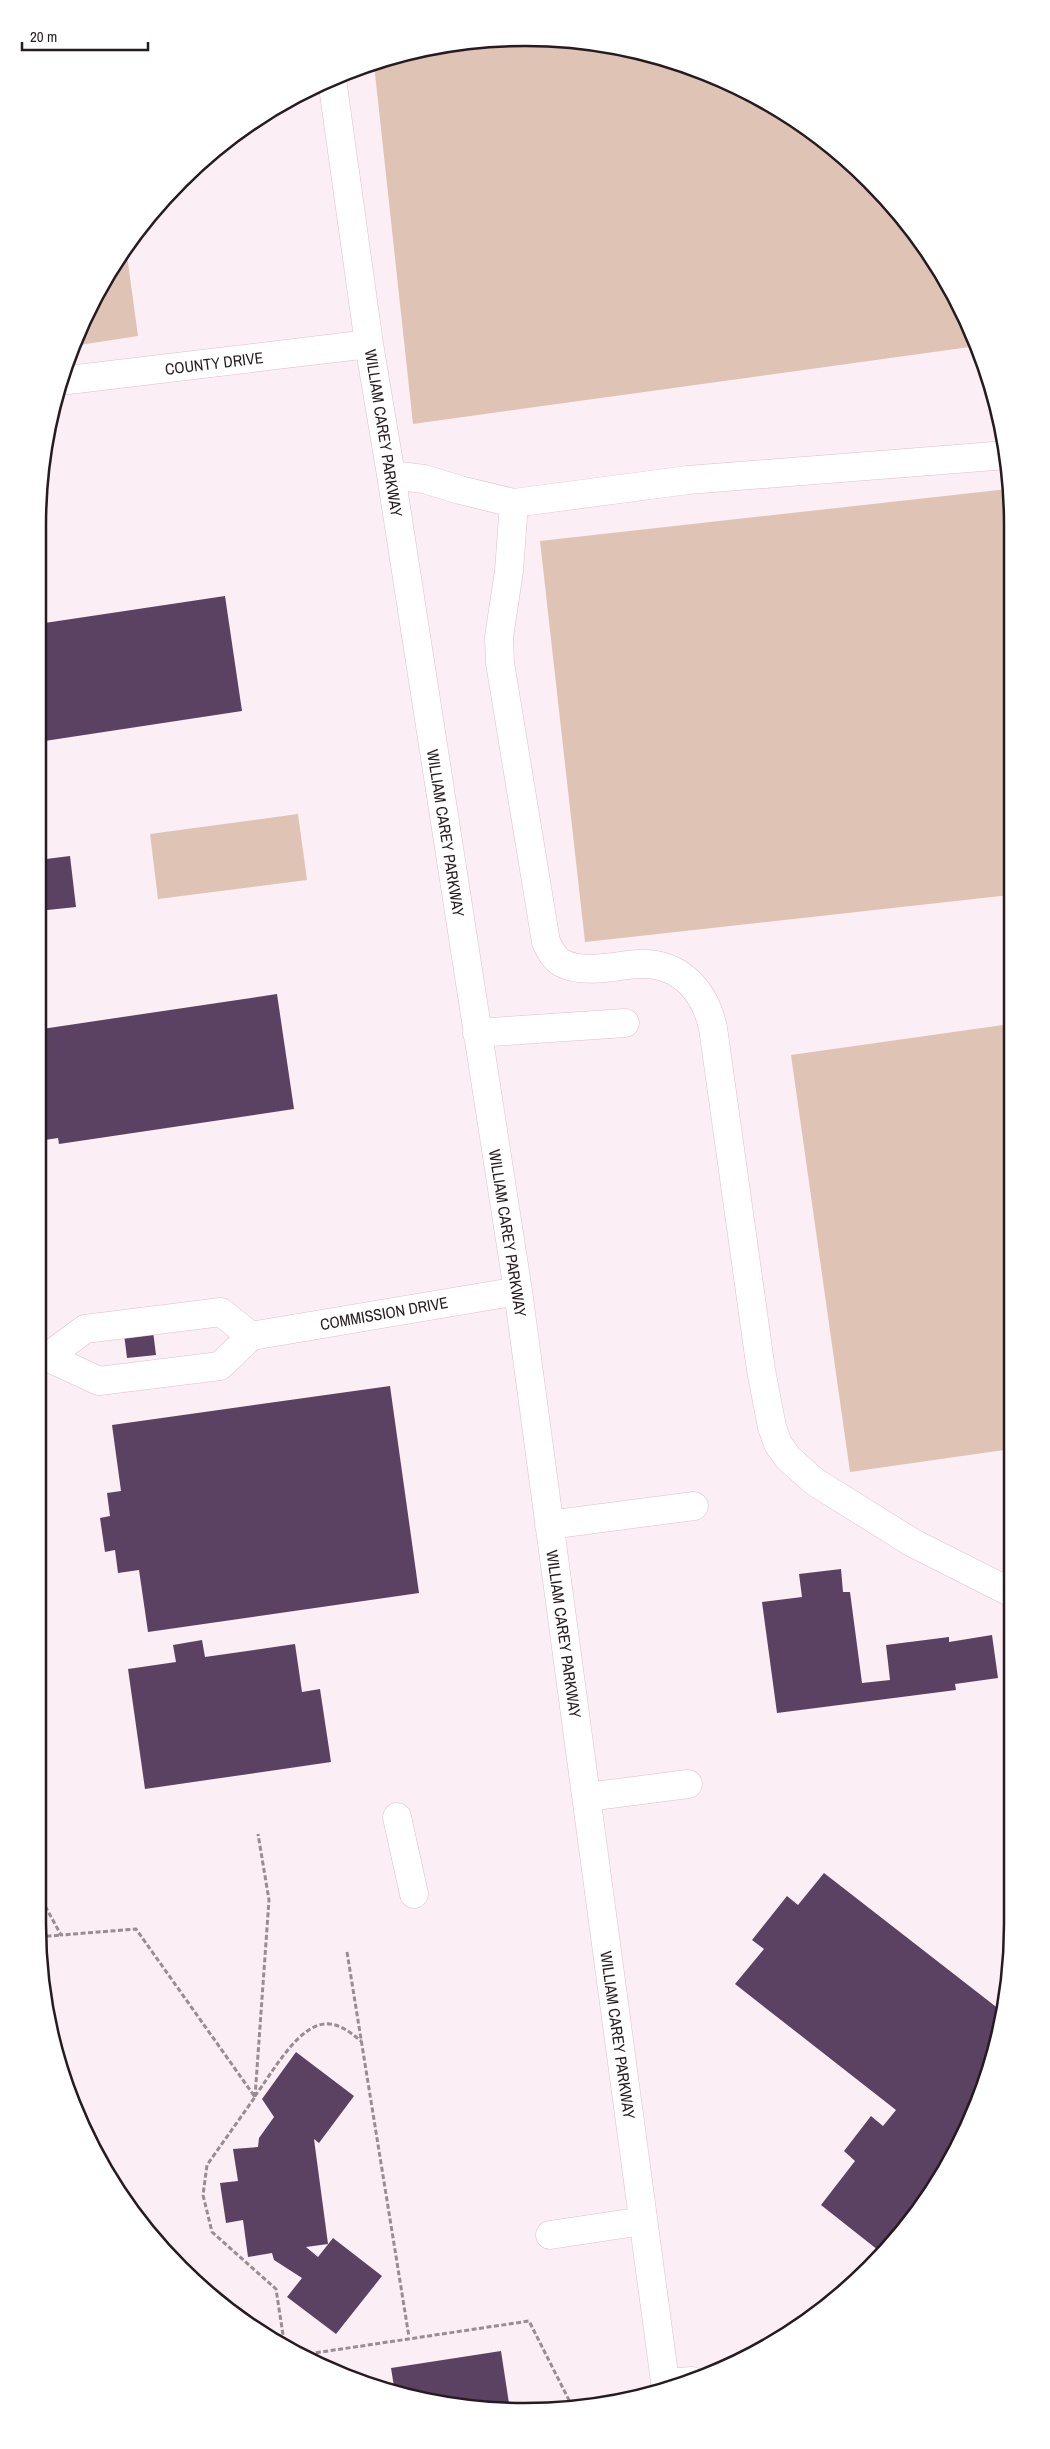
<svg xmlns="http://www.w3.org/2000/svg" width="1050" height="2449" font-family="'Archivo Narrow',sans-serif">
	<style>
		.green { fill: #dfc4b5 }
		.building { fill: #5b4262 }
		.lines { fill: none; stroke-linecap: round; stroke-linejoin: round }
		.minor-casing { stroke: #debfcd; stroke-width: 29 }
		.path { stroke: #998d93; stroke-width: 3; stroke-dasharray: 5 2.5; stroke-linecap: butt }
		.minor { stroke: #fff; stroke-width: 28 }
		.labels { text-anchor: middle; stroke-width: 5; stroke-linejoin: round; paint-order: stroke }
		.street-label { font-size: 16px; fill: #261b20; stroke: #fff }
		.rim { fill: none; stroke: #261b20; stroke-width: 2.5 }
	</style>
	<rect width="100%" height="100%" fill="#fbeef4"/>
	<path class="green" d="M493 39 589 42 682 63 796 120 912 228 975 338 977 346 413 424 374 64 399 54Z
		M126 248 138 336 73 346 103 281Z
		M1008 489 1010 895 585 942 540 541Z
		M298 814 307 880 158 899 150 834Z
		M1010 1024 1011 1449 850 1472 791 1055Z"/>
	<path class="building" d="M225 596 242 711 38 742V624Z
		M70 856 76 907 38 911V860Z
		M277 994 294 1109 59 1144 58 1138 38 1141V1036L43 1035 42 1029Z
		M153 1331 156 1355 127 1358 124 1334Z
		M390 1386 419 1593 148 1632 139 1570 118 1573 115 1550 105 1552 100 1518 110 1516 107 1493 121 1491 112 1425Z
		M841 1569 843 1592H850L862 1683 890 1680 886 1645 949 1637V1642L992 1635 998 1678 955 1684 956 1690 777 1713 762 1602 802 1597 799 1574Z
		M202 1640 205 1657 295 1644 302 1692 320 1689 331 1762 145 1789 128 1669 176 1662 173 1645Z
		M824 1873 1004 2013 987 2081 947 2167 892 2245 883 2254 821 2205 855 2161 844 2151 871 2116 883 2126 896 2110 735 1984 764 1949 752 1940 787 1896 798 1905Z
		M296 2052 354 2096 319 2143 314 2139 328 2244 306 2247 318 2257 333 2238 382 2276 336 2334 287 2297 302 2278 274 2260 272 2253 248 2257 243 2220 226 2223 220 2183 238 2181 233 2149 258 2147 259 2138 274 2117 262 2099Z
		M501 2351 510 2410 430 2402 395 2393 391 2368Z"/>
	<g class="lines">
		<defs>
			<path id="minor" d="M332 79 369 344 391 475 518 1291 666 2389
				M60 381 369 344
				M391 475 424 479 460 490 514 503 688 480 1007 455
				M514 503 509 571 499 637 500 663 546 942C550 950 554 959 562 963 585 975 615 965 639 964 680 962 705 991 713 1028L761 1370 772 1427 778 1444 788 1458 815 1482 913 1543 1012 1593
				M477 1033 625 1023
				M38 1357H47L99 1381 220 1366 251 1336 518 1291
				M47 1357 85 1329 221 1312 251 1336
				M549 1525 694 1506
				M587 1797 688 1784
				M397 1817 414 1894
				M550 2235 643 2221
				M665 2383 692 2381"/>
		</defs>
		<use href="#minor" class="minor-casing"/>
		<path class="path" d="M38 1893 61 1935 136 1929 255 2097 207 2165 203 2195 212 2232 276 2289 285 2348
			M39 1937 61 1935
			M347 1952 409 2337
			M255 2096C271 2075 300 2020 330 2024 342 2025 352 2034 361 2041
			M255 2097 269 1900 258 1834
			M301 2355 529 2321 573 2408"/>
		<use href="#minor" class="minor"/>
	</g>
	<g class="labels">
		<g class="street-label">
			<text transform="translate(214 363) rotate(-7)" y="6">COUNTY DRIVE</text>
			<text transform="translate(384 433) rotate(81)" y="6">WILLIAM CAREY PARKWAY</text>
			<text transform="translate(446 833) rotate(81)" y="6">WILLIAM CAREY PARKWAY</text>
			<text transform="translate(508 1233) rotate(81)" y="6">WILLIAM CAREY PARKWAY</text>
			<text transform="translate(384 1313) rotate(-10)" y="6">COMMISSION DRIVE</text>
			<text transform="translate(564 1634) rotate(82)" y="6">WILLIAM CAREY PARKWAY</text>
			<text transform="translate(618 2035) rotate(82)" y="6">WILLIAM CAREY PARKWAY</text>
		</g>
	</g>
	<path d="M0 0H1050V2449H0ZM525 46H525A479 479 0 0 1 1004 525V1924A479 479 0 0 1 525 2403H525A479 479 0 0 1 46 1924V525A479 479 0 0 1 525 46Z" fill="#fff" fill-rule="evenodd"/>
	<path class="rim" d="M525 46H525A479 479 0 0 1 1004 525V1924A479 479 0 0 1 525 2403H525A479 479 0 0 1 46 1924V525A479 479 0 0 1 525 46Z"/>
	<path d="M22 42v8h126v-8" fill="none" stroke="#261b20" stroke-width="2.5"/>
	<text x="30" y="42" font-size="15" fill="#261b20" stroke="#ffffff" stroke-width="4" paint-order="stroke">20 m</text>
</svg>
